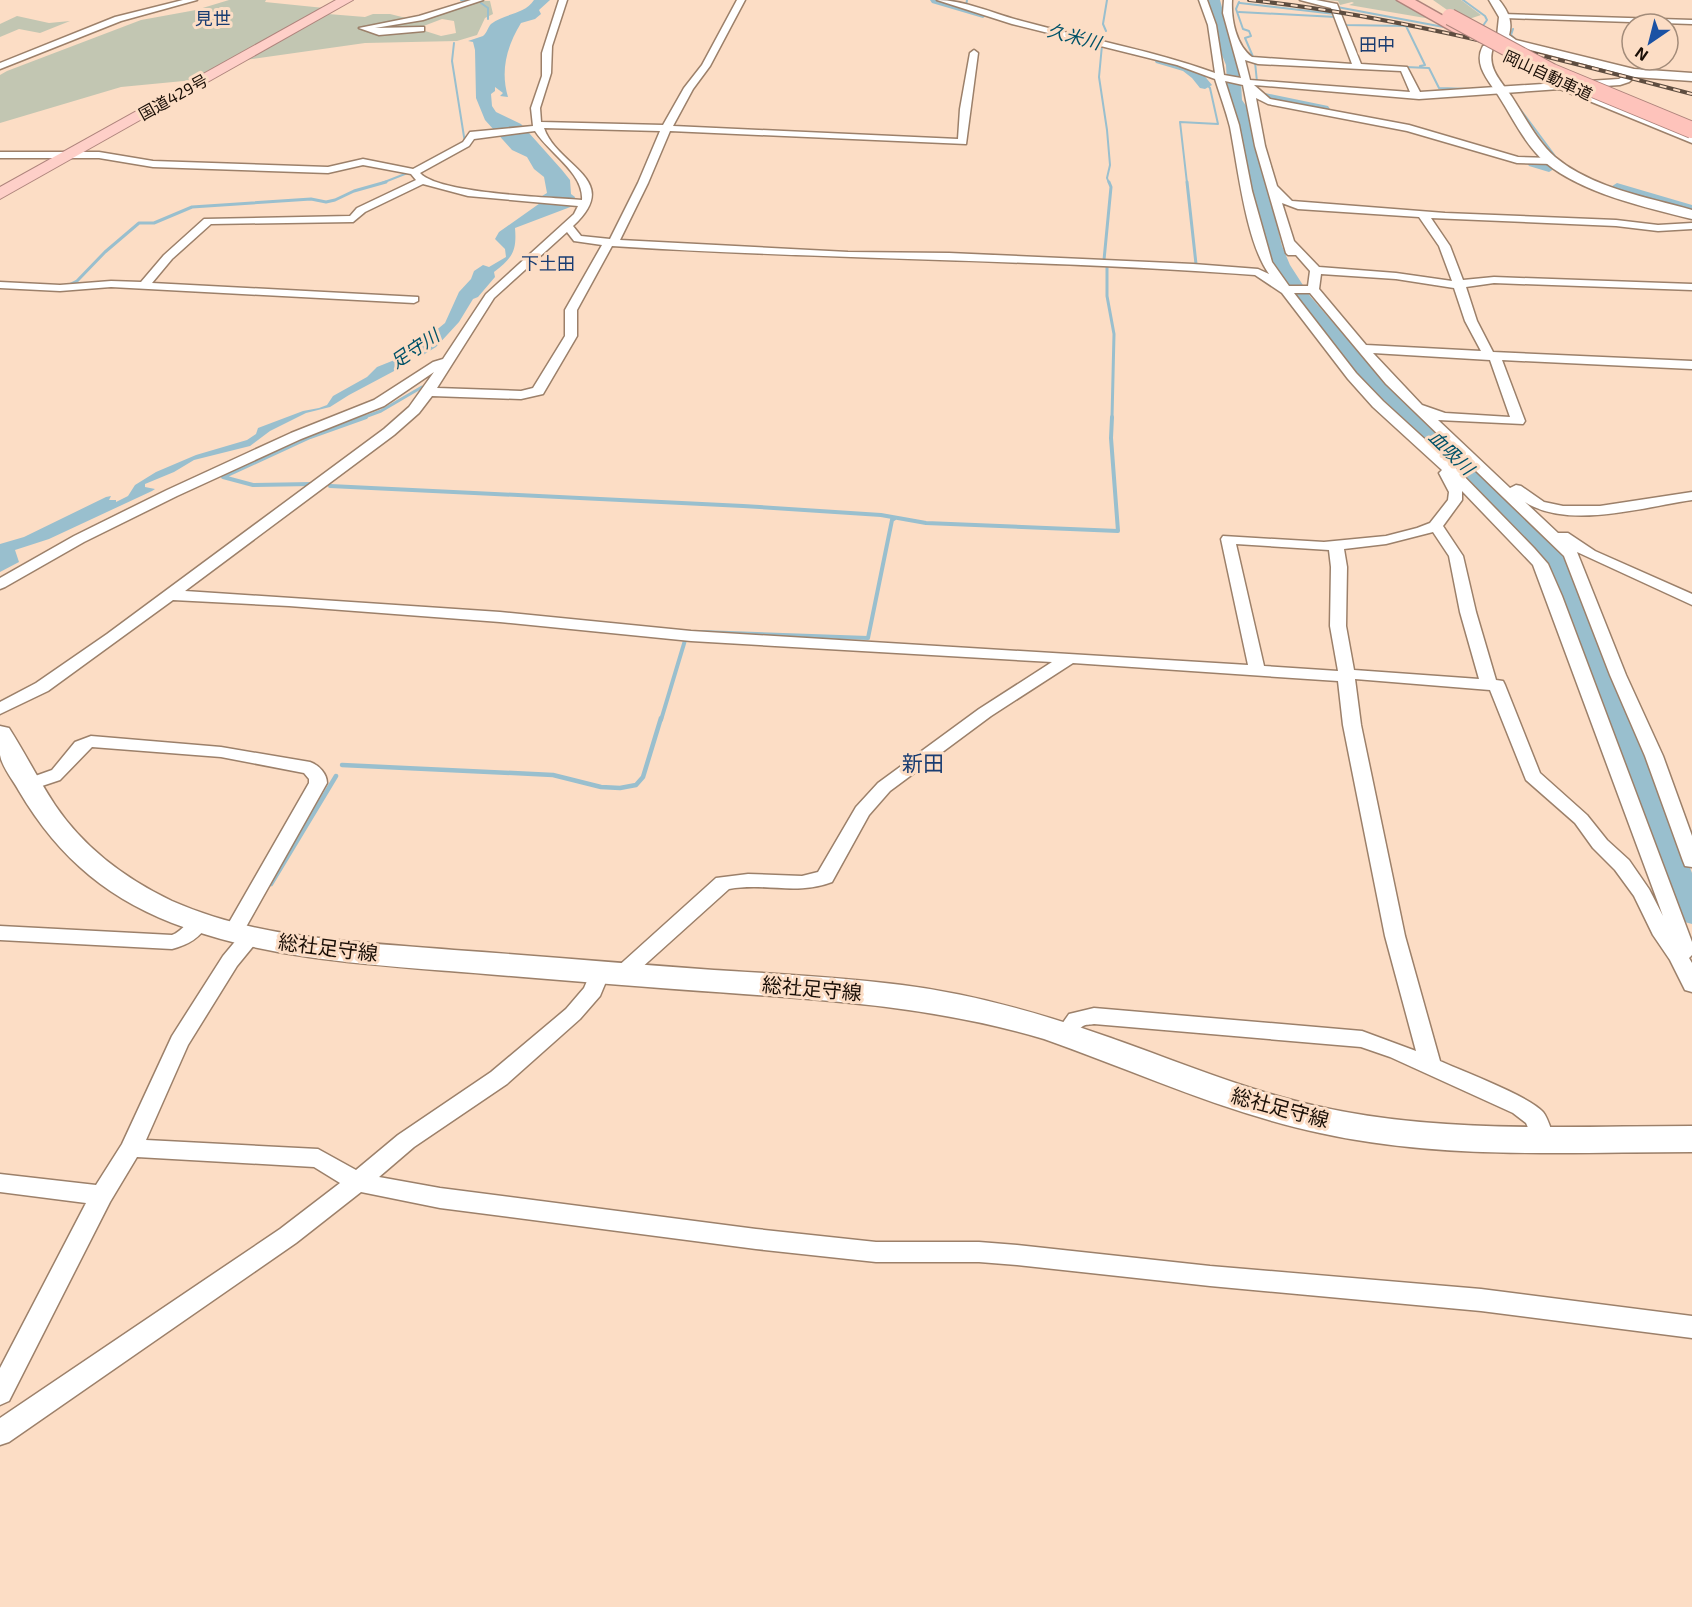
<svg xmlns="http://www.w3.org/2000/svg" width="1692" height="1607" font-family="'Exo 2','Noto Sans JP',sans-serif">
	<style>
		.green { fill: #c2c6b2; fill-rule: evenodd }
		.water { fill: #99bfce }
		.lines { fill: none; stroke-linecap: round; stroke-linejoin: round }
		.stream-far3 { stroke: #99bfce; stroke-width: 2 }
		.stream-far2 { stroke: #99bfce; stroke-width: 3 }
		.stream-far1 { stroke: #99bfce; stroke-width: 4 }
		.stream { stroke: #99bfce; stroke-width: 4.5 }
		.river { fill: #99bfce; fill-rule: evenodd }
		.minor-casing { stroke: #9c806a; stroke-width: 3 }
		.tertiary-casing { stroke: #9c806a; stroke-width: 3 }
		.secondary-casing { stroke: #9c806a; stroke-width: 3 }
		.trunk-casing { stroke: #ae847c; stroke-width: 2 }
		.motorway-casing { stroke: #ae847c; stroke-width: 3 }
		.minor { fill: #fff; fill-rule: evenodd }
		.tertiary { fill: #fff; fill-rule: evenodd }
		.secondary { fill: #fff; fill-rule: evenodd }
		.trunk { fill: #fecfc8; fill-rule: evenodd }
		.motorway { fill: #fec3bb; fill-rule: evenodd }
		.rail-casing { stroke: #5e4d40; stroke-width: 4 }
		.rail { stroke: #fcddc5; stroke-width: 2; stroke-dasharray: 7; stroke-linecap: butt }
		.motorway-bridge-casing { stroke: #ae847c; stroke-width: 18; stroke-linecap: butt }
		.motorway-bridge { stroke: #fec3bb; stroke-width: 16 }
		.labels { text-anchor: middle; stroke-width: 6; stroke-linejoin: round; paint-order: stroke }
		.far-street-label { font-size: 16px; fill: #1a0f07; stroke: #fcddc5 }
		.far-neighbourhood-label { font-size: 18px; fill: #193c71; stroke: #fcddc5 }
		.far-water-label { font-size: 18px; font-style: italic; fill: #015268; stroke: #fcddc5 }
		.far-quarter-label { font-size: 18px; fill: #193c71; stroke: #fcddc5 }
		.street-label { font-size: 20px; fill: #1a0f07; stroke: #fcddc5 }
		.neighbourhood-label { font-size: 21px; fill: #193c71; stroke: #fcddc5 }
	</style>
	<rect width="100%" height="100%" fill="#fcddc5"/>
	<path class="green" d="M229 0H266L265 2 324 8 194 80 121 87 0 123V75L7 71 141 20 196 10Z
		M1326 0H1399L1431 19 1349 5 1354 3 1352 2 1340 5 1338 1Z
		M1433 0H1461L1481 15 1463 21Z
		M484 1H490L493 14 485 18 477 35 457 41 365 43 245 60 328 14 365 17 373 14H390L406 18 427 14 443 8ZM442 19 454 21 456 33 441 36 422 30 421 27Z
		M17 16 49 23 70 21 40 33 19 29 0 37V24Z"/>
	<path class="water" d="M534 0H550L539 10 541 14 535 19 521 23C507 46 500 70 508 97L500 96 503 93 495 87V91L491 94 492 106 496 112 521 124 562 170 570 180 571 194 575 197 573 206 515 228C517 252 512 258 494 272L495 277 478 297 473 299 459 322 436 347 423 355 414 354 400 360V365L396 370 349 395 330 407 306 413 270 431 250 446 194 460 174 472 145 484V487L155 489 152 491 49 539 15 550 19 562 0 572V544L24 537 106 497 111 496 109 500H116V502L128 496 135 485 156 472 196 455 247 440 256 434 258 428 303 411 319 408 327 405 333 396 367 377 377 367 412 353V350L445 323 459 292 471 279 474 271 483 265 489 267 506 257 505 249 495 239 499 232 543 201 542 196 547 193 544 177 534 169 527 157 512 150 485 120 476 98 475 50 473 42 468 41 483 36C487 33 488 27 491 24 505 13 524 15 534 0Z"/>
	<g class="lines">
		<path class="stream-far3" d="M461 0 472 1
			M1463 0 1485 16 1487 20 1480 30
			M1239 2 1236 9 1243 29 1249 31 1251 36 1245 38 1254 59
			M481 3 488 8V19
			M1240 3 1335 14
			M966 6 967 0
			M1337 7 1449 28
			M1239 12 1336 17
			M1342 21 1344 25 1406 26 1425 65 1420 66
			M1513 29 1511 35 1516 40
			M1106 31 1103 24 1107 0
			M454 43 452 61 465 143 463 144
			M1102 45 1099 77 1107 130 1110 165 1107 178 1109 183
			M1255 62 1257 82
			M1405 67 1429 68 1439 88 1471 89
			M1517 105 1555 156
			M639 182 648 159
			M382 183 410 172
			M1187 183 1180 122 1218 124 1210 88 1204 81"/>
		<path class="stream-far2" d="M1109 182 1111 187 1104 260 1107 267V296L1114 334 1112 418
			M1187 182 1196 264
			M591 266 604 242
			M69 285 77 281 105 252 139 223H154L192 207 311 199 326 202 335 200 354 191 386 182
			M362 418 381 411 422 387"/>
		<path class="stream-far1" d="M312 484 253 485 223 477 310 437 366 417
			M330 486 743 506 881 515 926 523 1118 531 1111 438 1112 417
			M701 632 868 638 892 520 895 518
			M661 720 686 637"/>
		<path class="stream" d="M342 765 553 775 601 787 620 788 636 785 643 777 661 718
			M271 884 336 776"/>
		<path class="river" d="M930 0H949L988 11 989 14 983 18 932 3Z
			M1208 0H1220L1232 45 1240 65 1242 100 1249 110 1282 246 1290 265 1310 296 1369 364 1548 535 1581 582 1692 873V924L1681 921 1677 913 1557 582 1532 545 1355 372 1296 303 1272 265 1264 246 1235 110 1228 100 1226 65 1218 45Z
			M1161 56 1198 68 1212 85 1205 89 1200 88 1192 78 1183 71 1156 63 1154 60 1156 57Z
			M1265 93 1328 106 1330 109 1323 113 1260 100 1258 97Z
			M1535 158 1555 164 1557 167 1549 172 1529 166 1527 163Z
			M1617 183 1692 205V215L1611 191 1609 188Z"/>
		<defs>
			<path id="minor" d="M183 0H197L121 21 0 69V63L115 17Z
				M471 0H483L423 20 375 28 421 27H424V31L379 35 359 28 419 16Z
				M559 0H567L552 46 551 73 540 108 541 122 663 125 684 88 702 65 737 0H745L710 66 693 89 673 126 958 139 960 109 970 53 974 50 978 53 966 144 670 131 648 183 620 240 848 252 949 253 1193 264 1258 269 1269 274C1246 242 1238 168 1230 127 1226 111 1220 95 1215 79L1177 65 1012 24 937 0C964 0 992 13 1018 20 1083 38 1151 50 1215 73L1208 25 1199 0H1207L1216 25 1224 75 1241 78 1223 13 1224 0H1232C1231 20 1236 45 1252 57L1352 64 1331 8 1300 0H1316L1337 4 1361 64 1407 67 1420 92 1619 79 1631 71H1637V75L1629 82 1620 85 1574 88 1692 137V143L1560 89 1419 99 1254 85 1270 99 1409 125 1518 157 1553 158 1558 161 1553 164 1517 163 1407 131 1268 104 1256 98 1265 146 1277 186 1292 201 1445 213 1616 220 1658 225 1692 223V229L1658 231 1616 226 1431 218 1450 246 1463 280 1494 277 1692 284V290L1494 283 1466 287 1477 321 1493 352 1692 361V369L1502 360 1525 421 1523 424 1438 420 1510 488 1516 485 1521 486 1544 502 1563 506H1600L1692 492V500C1644 507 1568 530 1525 502L1558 533H1568L1595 551 1692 594V605L1577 552 1626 675 1663 756 1692 836V867L1685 866 1683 861 1645 756 1610 675 1564 556 1386 384 1310 293H1294L1356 373 1383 401 1453 465 1534 548 1548 564 1562 596 1692 942V955L1689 958 1692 963V992L1685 990 1670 960 1653 935 1634 896 1615 870 1593 848 1575 823 1526 780 1490 690 1355 679 1361 725 1405 936 1440 1061C1462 1071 1529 1096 1543 1112 1548 1118 1551 1130 1554 1138L1551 1144 1543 1147 1535 1144 1526 1123 1513 1113 1390 1057 1361 1047 1094 1024C1090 1025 1086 1024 1083 1026 1072 1033 1074 1045 1058 1040L1055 1034 1069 1014 1094 1008 1362 1031 1416 1051 1385 936 1343 725 1338 681 1073 663 991 716 890 791 869 815 832 882C795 896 765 882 729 889L629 979 622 981 615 979 612 974 615 969 716 878 748 874 802 876 818 872 856 807 878 783 979 709 1052 662 691 641 500 622 289 606 173 600 48 691 0 714V702L36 683 107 634 384 429 409 407 434 372 384 406 301 439 177 496 84 542 5 587 0 589V578L74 536 167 490 291 433 374 400 433 362 443 359 486 294 574 214 578 206 468 196 423 184 365 212 353 222 211 224 172 259 152 283 418 297V301L414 303 111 287 60 291 0 288V282L60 285 111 281 141 282 164 255 204 219 350 216 357 208 416 180 411 174 363 165 328 173 153 167 99 158H0V152H99L153 161 328 167 363 159 413 169 463 142 470 132 533 126 531 108 542 76V53ZM1245 60 1258 64 1401 71 1410 92 1250 80ZM1225 81 1243 85 1255 146 1286 253 1288 255H1296L1310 271 1308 286H1289L1272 262 1252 191 1239 125ZM544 128 660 131 638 183 610 239 581 236 573 226C624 179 557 167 544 128ZM535 131C549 153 584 173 582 200 550 197 439 194 420 173L469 146 474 139ZM1282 203 1298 209 1419 217 1439 246 1452 281 1396 273 1319 267 1294 241ZM567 232 574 241 602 245 565 310V336L533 388 521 391 437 388 494 298ZM612 246C826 260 1041 259 1255 275L1282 293 1348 379 1373 407 1442 470 1439 473 1449 492 1448 500 1430 523 1417 528 1386 536 1324 542 1223 536 1221 539 1248 665 691 631 500 612 185 591 394 435 419 413 432 396 521 399 543 394 577 336V310ZM1321 274 1396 279 1454 288 1465 321 1481 351 1366 345 1319 289ZM1373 353 1490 360 1510 417 1445 413 1422 405ZM1462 491 1533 565 1663 916 1649 889 1629 860 1607 840 1587 815 1540 773 1505 685 1503 681 1496 680 1476 612 1463 556 1443 526 1462 500ZM1433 532 1449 556 1460 612 1479 679 1354 670 1346 626 1347 567 1344 549 1386 544ZM1236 544 1329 550 1331 567 1330 626 1338 671 1264 666Z
				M1502 14 1692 20V24L1505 18H1502Z
				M91 736 221 747 310 762C319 765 327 774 327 783L242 934 250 931 257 933 260 938 237 966 188 1045 146 1140 318 1149 356 1170 398 1135 491 1072 566 1009 584 988 593 967 600 965 607 967 610 972 600 996 580 1019 507 1084 414 1147 379 1177 440 1188 756 1229 876 1242H979L1017 1245 1210 1266 1481 1289 1692 1316V1338L1481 1311 1210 1286 1017 1265 979 1262H876L756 1249 440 1208 361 1192 296 1243 9 1442 0 1445V1418L280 1229 340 1183 314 1167 137 1157 110 1202 9 1401 0 1405V1368L86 1203 0 1192V1174L96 1185 122 1144 172 1036 223 956 238 938H226L223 933 309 783V779L304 773 221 757 92 747 60 780 30 790 24 788 21 784 24 780 52 770 75 742Z
				M199 916 206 918 209 923C200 938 188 945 172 949L0 940V926L172 935C183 931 188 919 199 916Z"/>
			<path id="tertiary" d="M1489 0H1499C1508 11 1513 21 1509 35L1516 40 1634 69 1692 73V81L1634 77 1508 44 1497 36 1499 17Z
				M1487 45 1493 48C1486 68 1502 82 1512 97 1525 117 1537 141 1555 157 1592 188 1647 197 1692 210V219C1647 208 1582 193 1546 163 1525 145 1513 118 1498 95 1488 80 1473 64 1483 46Z"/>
			<path id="secondary" d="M0 726 9 728C25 753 39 781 55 805 84 848 126 879 172 901 260 940 360 942 454 950 541 956 628 964 714 970 777 974 840 977 902 985 974 994 1043 1014 1111 1038 1179 1062 1245 1090 1316 1106 1438 1134 1567 1126 1692 1126V1152C1568 1152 1442 1160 1320 1133 1225 1113 1135 1071 1044 1039 937 1007 828 1000 716 992 627 986 538 978 449 971 360 964 271 958 186 928 111 902 59 859 19 791 13 780 2 767 0 755 0 746 0 735 0 726Z"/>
			<path id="trunk" d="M336 0H353L0 199V187Z"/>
			<path id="motorway" d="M1397 0H1415L1470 31 1467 34H1457Z"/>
		</defs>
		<use href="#minor" class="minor-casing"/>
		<use href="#tertiary" class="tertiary-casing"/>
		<use href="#secondary" class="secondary-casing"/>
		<use href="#trunk" class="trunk-casing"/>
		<use href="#motorway" class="motorway-casing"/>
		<use href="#minor" class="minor"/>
		<use href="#tertiary" class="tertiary"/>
		<use href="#secondary" class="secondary"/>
		<use href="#trunk" class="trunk"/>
		<use href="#motorway" class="motorway"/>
		<defs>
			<path id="rail" d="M1249 0C1400 16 1545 56 1692 94"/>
		</defs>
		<use href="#rail" class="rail-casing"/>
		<use href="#rail" class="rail"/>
		<defs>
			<path id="motorway-bridge" d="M1450 17 1552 72 1692 130"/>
		</defs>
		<use href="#motorway-bridge" class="motorway-bridge-casing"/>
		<use href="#motorway-bridge" class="motorway-bridge"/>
	</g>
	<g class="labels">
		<g class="far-street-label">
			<text transform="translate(1548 75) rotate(25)" y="6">岡山自動車道</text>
			<text transform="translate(173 97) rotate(-29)" y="6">国道429号</text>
		</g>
		<g class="far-neighbourhood-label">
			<text x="213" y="25">見世</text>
			<text x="1377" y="51">田中</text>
		</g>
		<g class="far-water-label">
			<text transform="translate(1074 37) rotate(15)" y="6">久米川</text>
			<text transform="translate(415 349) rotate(-34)" y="6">足守川</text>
			<text transform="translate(1451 453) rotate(44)" y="6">血吸川</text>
		</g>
		<g class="far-quarter-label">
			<text x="548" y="270">下土田</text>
		</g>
		<g class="street-label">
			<text transform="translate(328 948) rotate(7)" y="7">総社足守線</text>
			<text transform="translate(812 989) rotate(5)" y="7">総社足守線</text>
			<text transform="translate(1280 1108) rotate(15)" y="7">総社足守線</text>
		</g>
		<g class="neighbourhood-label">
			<text x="923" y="771">新田</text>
		</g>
	</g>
	<g transform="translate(1650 42) rotate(215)"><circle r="28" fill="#fcddc5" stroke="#a28b79" stroke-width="1.5"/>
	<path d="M0-4.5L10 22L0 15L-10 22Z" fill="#1b52a4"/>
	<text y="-9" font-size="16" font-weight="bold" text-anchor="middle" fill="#1a0f07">N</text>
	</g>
</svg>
